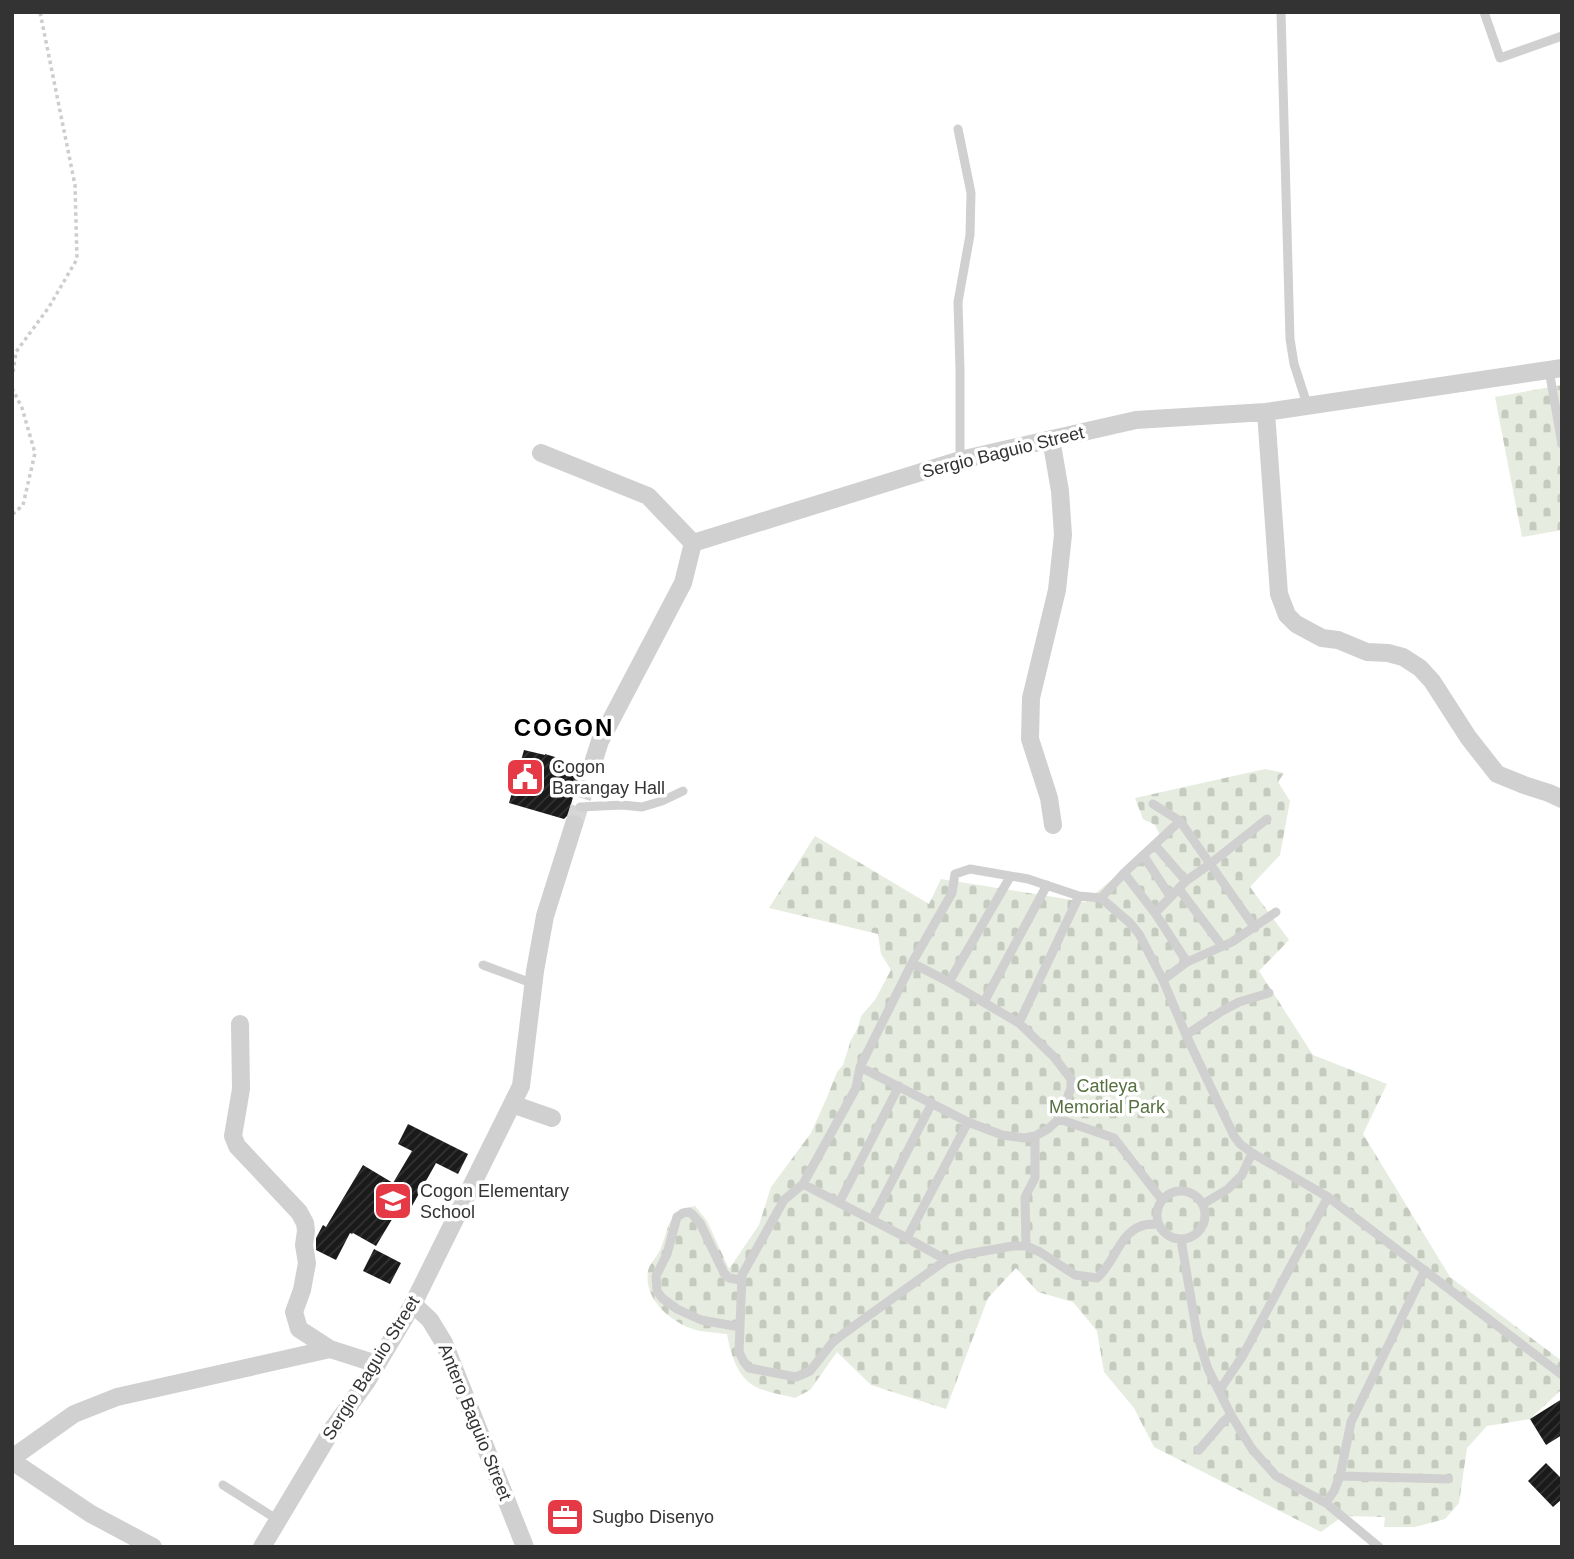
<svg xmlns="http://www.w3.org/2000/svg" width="1574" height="1559" font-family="Arial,sans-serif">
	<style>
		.cemetery { fill: url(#cemetery-stones) }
		.building { fill: url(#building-hatch) }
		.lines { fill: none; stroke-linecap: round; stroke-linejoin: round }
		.minor-tunnel { stroke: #d6d6d6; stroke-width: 18; stroke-dasharray: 18 9; stroke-linecap: butt }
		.path { stroke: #cdcdcd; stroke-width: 3.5; stroke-dasharray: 3.5 3.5; stroke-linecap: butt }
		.service { stroke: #d0d0d0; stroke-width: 9 }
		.minor { stroke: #d0d0d0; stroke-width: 18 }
		.labels { text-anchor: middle; stroke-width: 7; stroke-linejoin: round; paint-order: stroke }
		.street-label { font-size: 18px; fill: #333; stroke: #fff }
		.poi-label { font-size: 18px; fill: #333; stroke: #fff; text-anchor: start }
		.park-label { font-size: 18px; fill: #56703f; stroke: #fff }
		.district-label { font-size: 24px; font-weight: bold; letter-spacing: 2px; fill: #000; stroke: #fff }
	</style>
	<defs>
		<pattern id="cemetery-stones" width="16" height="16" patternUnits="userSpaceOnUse" patternTransform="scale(1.75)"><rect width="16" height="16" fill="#e6ecdf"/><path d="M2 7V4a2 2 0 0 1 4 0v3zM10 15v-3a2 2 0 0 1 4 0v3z" fill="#c6cbc0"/></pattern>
		<pattern id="building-hatch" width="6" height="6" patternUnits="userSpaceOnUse" patternTransform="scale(1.75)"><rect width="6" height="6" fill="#1a1a1a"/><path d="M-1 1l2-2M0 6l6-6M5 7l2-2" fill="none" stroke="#333"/></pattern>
	</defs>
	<rect width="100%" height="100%" fill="#fff"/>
	<path class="cemetery" d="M1562 385V530L1522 537 1495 397Z
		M1265 769 1284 773 1278 782 1290 801 1280 855 1250 887 1289 940 1259 971 1313 1055 1387 1084 1363 1134 1450 1277 1562 1361V1389L1530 1419 1487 1426 1467 1448 1459 1503 1445 1519 1415 1527H1384L1385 1517 1343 1516 1321 1532 1154 1447 1134 1408 1104 1372 1097 1331 1073 1302 1038 1292 1016 1268 988 1298 946 1409 871 1385 837 1352 810 1390 795 1398C783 1395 768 1393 756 1387 736 1376 731 1354 727 1334 718 1333 709 1332 700 1331 674 1325 643 1301 648 1271 649 1264 658 1256 661 1248 670 1225 667 1212 695 1206L707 1221 729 1269 759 1225 771 1187 811 1133 828 1095 837 1072 843 1065 851 1040 858 1028 861 1016 875 1000 891 970 881 954 878 934 769 908 815 836 929 904 941 879 1085 902 1155 844 1160 835 1155 825 1143 819 1135 798Z"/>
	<path class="building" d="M524 750 545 755V754L582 765 568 815 564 819 509 803Z
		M408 1124 468 1154 458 1174 436 1163 412 1206 403 1201 376 1246 353 1233 352 1234 350 1233 336 1260 316 1250V1238L323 1225 326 1227 363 1165 393 1183 412 1151 398 1144Z
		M374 1249 401 1263 390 1284 363 1271Z
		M1562 1399V1435L1546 1445 1530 1419Z
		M1546 1463 1562 1479V1499L1553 1507 1528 1481Z
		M554 1501 583 1507 577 1535 546 1528Z"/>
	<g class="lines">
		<path class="minor-tunnel" d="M574 824 593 763"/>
		<path class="path" d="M12 379 16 352 49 307 77 259 75 185 40 12
			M12 388 22 408 35 453 23 505 12 515"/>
		<path class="service" d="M1281 12 1290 339 1294 364 1308 407
			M1484 12 1500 58 1562 36
			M958 129 971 193 970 235 958 302 960 370V460
			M1549 370 1562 444
			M1153 804 1180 821 1255 928
			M580 807 622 805 642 807 662 801 683 791
			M1155 845 1186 881
			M1143 855 1170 896
			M1124 873 1155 913 1187 962
			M1179 889 1222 946
			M1101 898 1124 873 1180 821
			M1155 913 1186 881 1210 864 1267 819
			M483 965 534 984
			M1163 980 1187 962 1232 942 1276 912
			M949 982 1010 877
			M984 1002 1047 885
			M1019 1023 1079 896
			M1186 1035 1222 1011 1239 1002 1269 993
			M860 1067 968 1122 1002 1135 1024 1138 1035 1136 1048 1129 1059 1119 1071 1088V1079L1054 1057 1019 1023 949 982 912 963
			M1059 1119 1114 1138 1162 1200
			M803 1184 907 1238 946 1260
			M1157 1215a24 24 0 1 1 48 0a24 24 0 1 1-48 0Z
			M839 1203 899 1086
			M1203 1204 1228 1189 1242 1175 1252 1153
			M872 1220 932 1103
			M1158 1224C1153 1224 1146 1224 1141 1226 1119 1234 1114 1264 1097 1278L1075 1275 1040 1252 1026 1246H1013L967 1254 946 1260 843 1334 832 1343 810 1371 796 1377 749 1368 744 1362 739 1352 742 1275 784 1200 803 1184 856 1088 860 1067 912 963 952 893 955 874 970 869 1028 879 1079 896 1101 898 1130 923 1139 934 1163 980 1186 1035 1234 1136 1240 1144 1252 1153 1328 1197 1562 1375
			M907 1238 968 1122
			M1181 1240 1197 1334 1208 1369 1231 1415 1252 1449 1276 1476 1326 1503 1379 1547
			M1026 1246 1025 1197 1035 1178V1136
			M740 1327 701 1320 677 1309 662 1298 657 1291 656 1276 667 1254 677 1217 683 1213 689 1212 692 1214 700 1223 724 1273 729 1278 741 1280
			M1219 1391 1242 1357 1328 1197
			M1199 1450 1223 1422 1231 1415
			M1340 1476 1448 1479
			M223 1485 278 1520
			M1326 1503 1334 1491 1340 1476 1351 1422 1425 1270"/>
		<path class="minor" d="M1266 412 1279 594 1287 615 1296 624 1322 638 1338 640 1367 652 1388 653 1403 657 1420 668 1432 681 1468 737 1497 774 1524 785 1549 793 1562 799
			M1051 439 1060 491 1063 535 1057 590 1031 698 1030 739 1049 798 1053 825
			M541 453 648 496 693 543
			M693 543 960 460 1136 420 1266 412 1562 368
			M593 763 600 741 683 583 693 543
			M240 1024 241 1089 233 1136 237 1146 299 1212 305 1223 306 1231 304 1245 307 1263 302 1290 294 1312 299 1329 330 1349
			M512 1104 552 1118
			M413 1304 430 1320 444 1343 525 1547
			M12 1458 74 1414 117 1397 330 1349 377 1364
			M12 1461 91 1514 153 1547
			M262 1547 333 1428 367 1381 413 1304 521 1086 535 971 545 916 574 824"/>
	</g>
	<defs>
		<symbol id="civic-square" viewBox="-11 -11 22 22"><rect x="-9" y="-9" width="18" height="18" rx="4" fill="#e63946" stroke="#fff"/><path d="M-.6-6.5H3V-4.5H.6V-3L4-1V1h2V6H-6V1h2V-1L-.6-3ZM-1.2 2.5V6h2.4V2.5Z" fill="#fff"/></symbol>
		<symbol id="school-square" viewBox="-11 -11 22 22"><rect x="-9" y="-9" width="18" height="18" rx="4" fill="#e63946" stroke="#fff"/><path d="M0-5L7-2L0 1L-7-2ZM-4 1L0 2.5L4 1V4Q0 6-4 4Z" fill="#fff"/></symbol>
		<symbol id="office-square" viewBox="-11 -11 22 22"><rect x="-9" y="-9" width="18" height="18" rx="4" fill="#e63946" stroke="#fff"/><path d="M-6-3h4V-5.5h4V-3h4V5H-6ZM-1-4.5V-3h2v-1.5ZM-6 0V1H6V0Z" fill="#fff"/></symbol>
	</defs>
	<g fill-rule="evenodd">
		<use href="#civic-square" x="503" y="755" width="44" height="44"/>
		<use href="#school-square" x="371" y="1179" width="44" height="44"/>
		<use href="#office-square" x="543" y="1495" width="44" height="44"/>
	</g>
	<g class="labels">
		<g class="street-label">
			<text transform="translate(1003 452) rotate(-14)" y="6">Sergio Baguio Street</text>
			<text transform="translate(371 1368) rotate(-58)" y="6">Sergio Baguio Street</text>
			<text transform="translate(475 1422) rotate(68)" y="6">Antero Baguio Street</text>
		</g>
		<g class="poi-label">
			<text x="552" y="773">Cogon<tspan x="552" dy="21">Barangay Hall</tspan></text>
			<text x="420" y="1197">Cogon Elementary<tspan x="420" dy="21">School</tspan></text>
			<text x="592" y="1523">Sugbo Disenyo</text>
		</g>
		<g class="park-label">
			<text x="1107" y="1092">Catleya<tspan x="1107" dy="21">Memorial Park</tspan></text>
		</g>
		<g class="district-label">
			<text x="564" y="736">COGON</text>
		</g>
	</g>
	<rect width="1574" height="1559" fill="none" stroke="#333333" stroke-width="28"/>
</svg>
